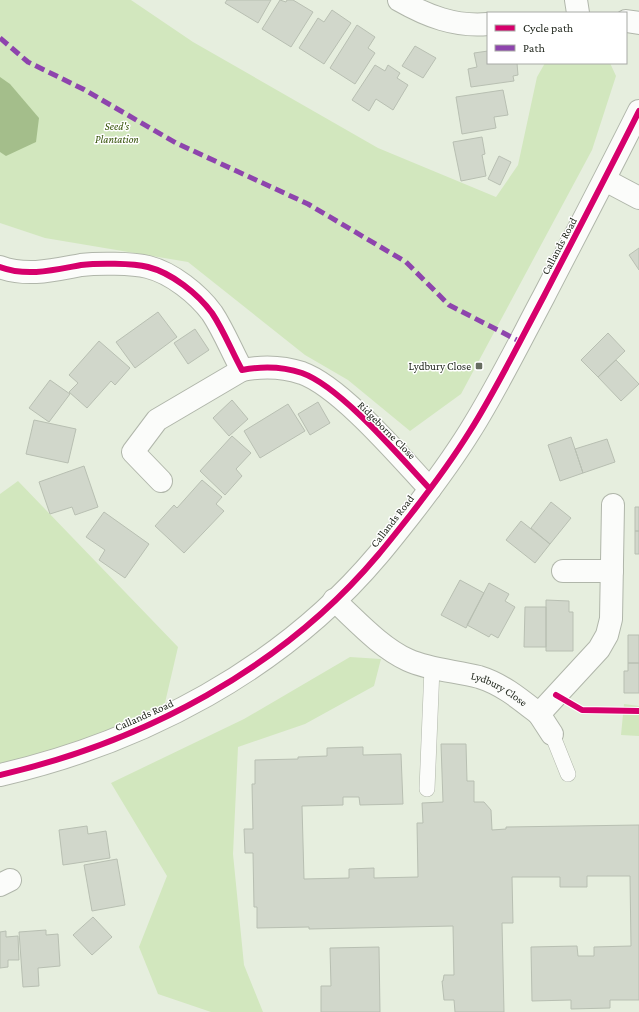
<svg xmlns="http://www.w3.org/2000/svg" width="639" height="1012" font-family="'Crimson Pro',serif">
	<style>
		.green { fill: #d2e7be }
		.water { fill: #a4be8b }
		.building { fill: #d1d7cb; stroke: #b8bfb2 }
		.lines { fill: none; stroke-linecap: round; stroke-linejoin: round }
		.service-casing { stroke: #b0b6aa; stroke-width: 16 }
		.minor-casing { stroke: #b0b6aa; stroke-width: 24 }
		.tertiary-casing { stroke: #b0b6aa; stroke-width: 24 }
		.service { stroke: #fbfcfa; stroke-width: 15 }
		.minor { stroke: #fbfcfa; stroke-width: 22 }
		.tertiary { stroke: #fbfcfa; stroke-width: 22 }
		.quiet { stroke: #8e44ad; stroke-width: 5; stroke-dasharray: 10 5; stroke-linecap: butt }
		.cycleway-casing { stroke: #fff; stroke-width: 8 }
		.cycleway { stroke: #d6006c; stroke-width: 6 }
		.poi-dot { fill: #676d61; stroke: #fff; stroke-width: 1.5 }
		.labels { text-anchor: middle; stroke-width: 3; stroke-linejoin: round; paint-order: stroke }
		.park-label { font-size: 11px; font-style: italic; fill: #345107; stroke: #fff }
		.street-label { font-size: 11px; fill: #22281e; stroke: #fff }
		.poi-label { font-size: 11px; fill: #22281e; stroke: #fff; text-anchor: end }
	</style>
	<rect width="100%" height="100%" fill="#e6eede"/>
	<path class="green" d="M0 0H131L193 42 378 148 496 197 518 165 537 77 545 63H610L616 76 592 150 461 394 410 431 348 380 305 355 188 262 45 238 0 223Z
		M18 481 178 647 161 720 0 775V494Z
		M350 657 381 659 374 686 305 724 238 747 233 854 244 965 263 1012H211L158 994 139 947 167 876 111 783 244 719Z
		M624 704 639 706V736L621 735Z"/>
	<path class="water" d="M0 77 10 84 39 118 36 142 6 156 0 152Z"/>
	<path class="building" d="M227 0H271L258 23 225 3Z
		M280 0 286 2 287 0H293L313 12 291 47 262 29Z
		M332 10 351 23 324 64 299 48 318 18 324 22Z
		M357 25 375 37 368 48 375 53 355 84 330 68Z
		M415 46 436 58 423 78 402 66Z
		M488 51V63H517L518 75 513 76 514 81 471 87 468 69 477 67 474 53Z
		M375 65 385 71 388 65 400 73 397 78 408 85 393 110 376 99 369 111 352 100Z
		M503 90 508 115 494 117 496 128 462 134 456 97Z
		M482 137 485 154 482 155 486 176 461 181 453 142Z
		M499 156 511 162 500 185 488 179Z
		M639 248V270L629 255Z
		M158 312 177 337 135 368 116 342Z
		M195 329 209 350 188 364 174 343Z
		M608 333 625 351 598 377 581 360Z
		M99 341 130 368 115 385 111 381 87 408 69 392 78 383 69 375Z
		M616 360 639 384 621 401 598 377Z
		M50 380 70 394 49 422 29 408Z
		M232 400 248 419 229 436 213 418Z
		M318 402 330 423 310 435 298 414Z
		M288 404 305 431 260 458 244 431Z
		M34 420 76 429 68 463 26 454Z
		M232 436 251 453 236 469 242 476 225 495 200 471Z
		M571 437 583 473 560 481 548 445Z
		M607 439 615 462 583 473 575 449Z
		M84 466 98 507 75 515 72 507 50 514 39 482Z
		M202 480 222 497 216 504 224 511 184 553 155 526 174 505 177 508Z
		M551 502 571 518 550 544 531 528Z
		M635 507H639V531H635Z
		M104 512 149 544 125 578 99 560 105 550 86 537Z
		M521 521 550 544 535 563 506 540Z
		M635 531H639V554H635Z
		M460 580 484 593 466 628 441 615Z
		M489 583 509 594 505 601 515 607 498 638 491 634 489 637 467 625Z
		M546 600 569 601V612H573V651H546Z
		M525 607H546V647H524Z
		M628 635H639V663H628Z
		M628 663H639V693H624V671H628Z
		M441 744H466L467 781H474V802H484L491 810 492 830 506 829V827L639 825V1000H610V1008L571 1009V1000L532 1001 531 947 577 946 578 956H594V947L631 946 630 876H587V887H560V877H512L513 923H502L504 1012H455L454 1000H444L442 981H443L444 975H454L453 926 309 929V927L257 928V907H254L253 853H245L244 829H253L252 784H255V760L298 759V757L327 756V748L363 747V755L401 754 403 804 360 805 359 797H343V805L302 806 304 879 349 878V869L374 868V878L418 877 417 823H423L422 803 443 802Z
		M87 826 88 834 106 831 110 858 63 865 59 830Z
		M117 859 125 905 92 911 84 865Z
		M93 917 112 937 92 955 73 935Z
		M46 930V935L58 934 60 966 38 968 39 986 23 987 19 932Z
		M6 931V937L18 936 19 960H8V967L0 968V932Z
		M379 947 380 1012H321V986H331L330 948Z"/>
	<g class="lines">
		<defs>
			<path id="service" d="M552 734 568 774
				M427 789 432 668"/>
			<g id="minor">
				<path d="M399 0C427 16 455 27 488 24"/>
				<path d="M576 0 578 13"/>
				<path d="M626 21 639 23"/>
				<path d="M605 180 639 198"/>
				<path d="M0 267C27 277 54 270 81 265 97 263 133 263 148 267 172 273 198 294 212 313 224 331 232 352 242 370 263 366 281 366 302 373 341 387 400 457 430 489"/>
				<path d="M161 481 133 452 157 420 242 370"/>
				<path d="M563 571H612"/>
				<path id="s1" d="M334 600C357 621 380 647 408 660 430 670 456 671 479 677 502 684 520 699 539 714L599 649 607 635 611 619 613 505"/>
				<path d="M539 714 552 734"/>
				<path d="M0 885 10 880"/>
			</g>
			<path id="tertiary" d="M0 775C143 742 282 669 378 555 389 542 400 528 411 514 432 487 452 460 470 431 497 388 520 341 544 296 576 234 608 173 639 111"/>
		</defs>
		<use href="#service" class="service-casing"/>
		<use href="#minor" class="minor-casing"/>
		<use href="#tertiary" class="tertiary-casing"/>
		<use href="#service" class="service"/>
		<use href="#minor" class="minor"/>
		<use href="#tertiary" class="tertiary"/>
		<path class="quiet" d="M0 38 28 62 83 89 176 143 308 204 406 262 449 305 519 341"/>
		<defs>
			<path id="cycleway" d="M0 267C27 277 54 270 81 265 97 263 133 263 148 267 172 273 198 294 212 313 224 331 232 352 242 370 263 366 281 366 302 373 341 387 400 457 430 489
				M556 695 582 710 639 711
				M0 775C143 742 282 669 378 555 389 542 400 528 411 514 432 487 452 460 470 431 497 388 520 341 544 296 576 234 608 173 639 111"/>
		</defs>
		<use href="#cycleway" class="cycleway-casing"/>
		<use href="#cycleway" class="cycleway"/>
	</g>
	<rect class="poi-dot" x="475" y="362" width="8" height="8" rx="2"/>
	<g class="labels">
		<g class="park-label">
			<text x="117" y="130">Seed's<tspan x="117" dy="13">Plantation</tspan></text>
		</g>
		<g class="street-label">
			<text transform="translate(559 246) rotate(-62)" y="4">Callands Road</text>
			<text transform="translate(387 430) rotate(45)" y="4">Ridgeborne Close</text>
			<text transform="translate(392 521) rotate(-52)" y="4">Callands Road</text>
			<text dy="4" stroke="none"><textPath href="#s1" startOffset="192">Lydbury Close</textPath></text>
			<text transform="translate(144 715) rotate(-24)" y="4">Callands Road</text>
		</g>
		<g class="poi-label">
			<text x="471" y="370">Lydbury Close</text>
		</g>
	</g>
	<rect x="487" y="12" width="140" height="52" fill="#ffffff" stroke="#a7a9a5"/>
	<rect x="495" y="25" width="20" height="6" fill="#d6006c" stroke="#a7a9a5"/>
	<text x="523" y="32" font-size="12" fill="#22281e">Cycle path</text>
	<rect x="495" y="45" width="20" height="6" fill="#8e44ad" stroke="#a7a9a5"/>
	<text x="523" y="52" font-size="12" fill="#22281e">Path</text>
</svg>
